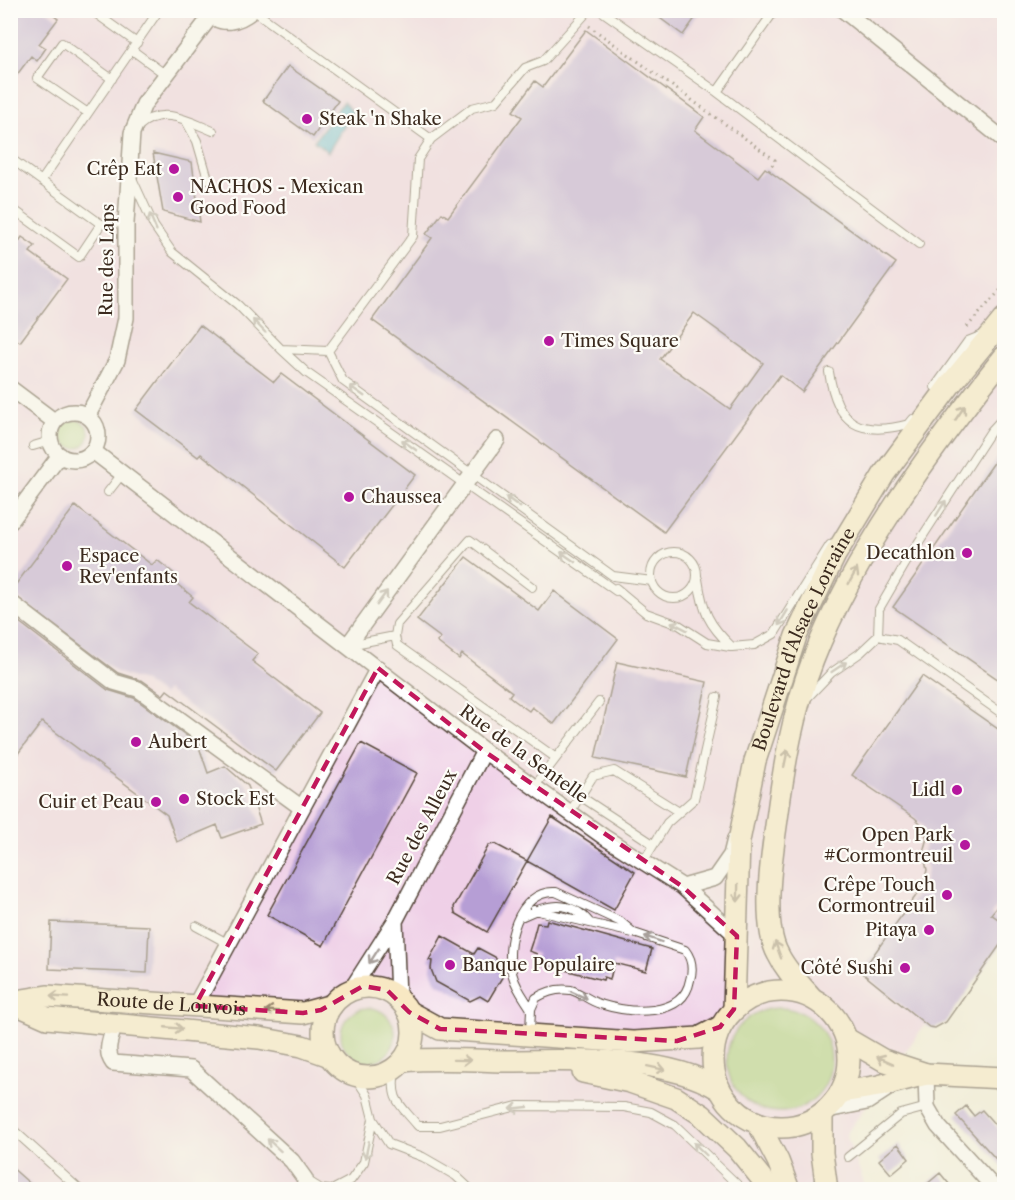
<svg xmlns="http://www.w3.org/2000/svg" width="1015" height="1200" font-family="'Libre Caslon Text',serif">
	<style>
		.built { fill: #efd0e7 }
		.green { fill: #a6ca74; stroke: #707a49; stroke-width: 1.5 }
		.water { fill: #51afd0; stroke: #466c77; stroke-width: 1.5 }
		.building { fill: #b69ed5; fill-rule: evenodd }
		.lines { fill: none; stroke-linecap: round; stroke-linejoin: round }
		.service-casing { stroke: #56473a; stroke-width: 10 }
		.minor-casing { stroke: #56473a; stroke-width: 18 }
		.secondary-casing { stroke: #56473a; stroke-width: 24 }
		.path { stroke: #56473a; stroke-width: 3; stroke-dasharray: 1.5 4.5; stroke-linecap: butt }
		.service { stroke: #fff; stroke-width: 8 }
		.minor { stroke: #fff; stroke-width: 15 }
		.secondary { stroke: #f8e8c3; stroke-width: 21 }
		.oneway { stroke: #a79f9a }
		.oneway2 { stroke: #9a8970 }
		.marked { fill: none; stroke: #c2185b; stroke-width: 4.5; stroke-dasharray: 12 8; stroke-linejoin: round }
		.poi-dot { fill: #b5179e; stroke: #fdfcf7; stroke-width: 2 }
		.labels { text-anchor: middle; stroke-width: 4.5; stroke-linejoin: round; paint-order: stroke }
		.poi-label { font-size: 18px; fill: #3b2a1e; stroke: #fdfcf7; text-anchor: start }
		.street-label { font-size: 18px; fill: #3b2a1e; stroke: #fdfcf7 }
	</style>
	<rect width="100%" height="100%" fill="#fdfcf7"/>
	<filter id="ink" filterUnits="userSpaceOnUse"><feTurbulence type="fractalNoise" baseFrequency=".0167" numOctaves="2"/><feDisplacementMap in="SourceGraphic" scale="12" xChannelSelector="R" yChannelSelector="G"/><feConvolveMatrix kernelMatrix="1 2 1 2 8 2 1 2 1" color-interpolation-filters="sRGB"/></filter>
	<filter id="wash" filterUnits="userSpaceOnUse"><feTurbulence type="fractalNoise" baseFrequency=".008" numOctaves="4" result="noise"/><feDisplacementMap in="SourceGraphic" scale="24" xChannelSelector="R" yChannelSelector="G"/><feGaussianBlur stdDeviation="1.35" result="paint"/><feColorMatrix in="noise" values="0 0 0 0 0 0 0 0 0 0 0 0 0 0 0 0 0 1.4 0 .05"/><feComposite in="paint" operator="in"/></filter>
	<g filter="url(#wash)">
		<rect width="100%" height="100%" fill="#f2eeda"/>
		<path class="built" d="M10 11H1004V915L846 1134 866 1189H11Z"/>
		<path class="green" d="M61 434a14 14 0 1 1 28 0a14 14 0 1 1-28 0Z
			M727 1060a52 52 0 1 1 104 0a52 52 0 1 1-104 0Z
			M341 1035a27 27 0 1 1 54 0a27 27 0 1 1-54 0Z"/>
		<path class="water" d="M343 102 353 112 328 152 314 141Z"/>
		<g id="blocks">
			<path class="building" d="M10 10H46L58 19 39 44 46 48 37 61 31 56 10 84Z
				M649 10H701L683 35Z
				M586 30 704 117 695 130 708 140 758 177 765 168 896 263 802 392 780 375 664 532 372 320 432 238 426 234 442 213 448 217 522 117 513 111 535 81 543 87ZM694 313 763 363 730 409 660 359Z
				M288 66 338 101 313 137 263 101Z
				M153 153 192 162 200 222 163 212Z
				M22 237 35 246 30 252 67 279 20 342 10 335V238L18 243Z
				M200 325 274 382 281 374 415 475 345 567 201 454 198 457 136 410Z
				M1005 447V684L893 607Z
				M75 506 152 565 157 560 176 575 172 580 193 597 189 602 258 654 252 661 320 713 276 771 167 690 163 695 143 681 118 673 10 592Z
				M466 557 539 611 554 591 618 639 554 724 532 707 529 711 515 701 509 696 512 692 462 654 459 659 437 642 441 638 417 620Z
				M10 615 108 690 134 698 198 744 208 773 225 766 248 786 261 824 222 838 217 825 177 842 167 815 42 722 10 764Z
				M617 662 707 682 686 777 595 758Z
				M922 676 1005 734V897L991 914 1005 924V938L946 1022 935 1028 929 1027 861 972 923 886 927 870 923 852 927 838 922 825 915 818 852 775Z
				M361 743 417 773 323 946 267 915Z
				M552 817 635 872 614 910 527 861 487 932 455 913 454 907 489 845 495 844 527 861Z
				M547 920 652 949 646 971 614 963 610 979 604 977 603 980 535 962 537 954 529 951 532 942 537 923 546 924Z
				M51 922 149 926 147 973 49 969Z
				M442 936 474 954 478 948 495 957 504 974 488 1001 480 996 470 1001 436 982 431 969 432 961 429 960Z
				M966 1106 974 1116 982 1110 1005 1136V1169L956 1115Z
				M898 1144 909 1159 891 1174 879 1160Z
				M10 1166 37 1190H10Z
				M940 1173 954 1190H920Z"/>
		</g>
	</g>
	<g filter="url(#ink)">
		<use href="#blocks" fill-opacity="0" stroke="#56473a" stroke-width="1.5"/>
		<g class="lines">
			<defs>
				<path id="service" d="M91 10 137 43
					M253 10 431 139
					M600 10 717 92
					M775 10 717 92 919 244
					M132 50 166 75
					M88 113 37 78 62 43 112 79
					M186 121 197 141 208 179
					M139 126C162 105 188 121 213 131
					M10 158 101 224
					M131 176 154 226 172 252 238 305 281 349 328 351
					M42 180 159 10
					M10 207 79 257 101 224 126 223
					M281 349 307 373 616 591
					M328 351 413 236 418 159 431 139 472 108 496 102 525 68 543 61 589 10
					M328 351 343 381 613 576 652 581
					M829 372C837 425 859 437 909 424L913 419
					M935 387 968 341 983 335
					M33 446 50 441
					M108 492 122 474
					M651 575a23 23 0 1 1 46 0a23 23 0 1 1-46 0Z
					M698 579C703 612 708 624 732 647L754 645 774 634 830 545
					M532 587 470 540 397 624 395 636 397 645 556 758
					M616 588 646 613 679 625 707 643 730 647
					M878 636 898 640 1004 715
					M349 645 395 636
					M807 698 831 673 860 653 878 636 879 609 911 554 991 431 1004 417
					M534 787 599 702
					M580 796 653 844
					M570 812 593 776 614 771 679 812
					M643 862 667 823 694 799 717 697
					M534 910 590 923
					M523 916C547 904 571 899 590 923L633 933
					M196 926 229 944
					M530 1033 531 1009 536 998C547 991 558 988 571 990 581 993 590 1001 600 1004 629 1013 683 1019 690 980 693 970 692 959 685 950L634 933 621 922 556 892C518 889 503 947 513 976 516 988 525 999 531 1009
					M395 1069C390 1101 399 1103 418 1126H440L517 1106 624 1107 651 1112 675 1125 743 1190
					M373 1119 389 1144 423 1157 456 1176 471 1190
					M10 1127 80 1190
					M848 1157 901 1114 927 1107
					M224 1190H229
					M296 1190 305 1179 321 1189 330 1190
					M332 1190 351 1180 364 1162 373 1119 367 1095 354 1075"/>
				<path id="minor" d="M207 10C220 28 239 22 253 10
					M843 10 1004 140
					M10 388 54 421
					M50 436a24 24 0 1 1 48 0a24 24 0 1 1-48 0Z
					M88 415 117 360 126 318V223L132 133 144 104 211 16
					M93 451 484 751 604 837 683 887 737 936
					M10 522 60 455
					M10 602 114 682 138 689 302 808
					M348 645 497 440
					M683 887 715 878 731 855 735 839
					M395 921 398 997
					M351 990 395 921 484 751
					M195 1006 378 668
					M115 1024C111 1038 104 1051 113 1063L191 1069 292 1161 305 1179
					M926 1074 927 1107 938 1126 996 1190
					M827 1110 867 1102 893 1085"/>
				<g id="secondary">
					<circle cx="368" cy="1032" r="45"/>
					<circle cx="781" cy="1059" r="68"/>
					<path d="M811 997C799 983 786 971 778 954 761 923 772 854 777 819 784 765 793 711 813 660 854 554 933 446 1004 357"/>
					<path id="s1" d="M10 1002 47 996 303 1013 332 1005"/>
					<path d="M11 1002 47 1018 259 1038 302 1046 330 1056"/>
					<path id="s2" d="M734 1009 739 841 755 761 796 636 835 555 884 474 950 385 1004 319"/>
					<path d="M409 1012 440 1029 633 1042 699 1038 720 1027"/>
					<path d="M847 1039 883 1060 926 1074 1004 1078"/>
					<path d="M403 1061C437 1058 471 1060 504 1061 569 1061 663 1054 719 1089"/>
					<path d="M583 1072 630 1082 676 1098 702 1115 737 1148 771 1190"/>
					<path d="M842 1092 879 1086 926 1074"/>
					<path d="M822 1115V1153L827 1190"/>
					<path d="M759 1125 778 1161 789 1190"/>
				</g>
			</defs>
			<use href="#service" class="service-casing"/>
			<use href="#minor" class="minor-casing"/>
			<use href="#secondary" class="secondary-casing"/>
			<path class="path" d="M589 26 775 160 769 171
				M967 327 1004 286"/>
			<use href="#service" class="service"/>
			<use href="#minor" class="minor"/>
			<use href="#secondary" class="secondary"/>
		</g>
		<defs><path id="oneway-shaft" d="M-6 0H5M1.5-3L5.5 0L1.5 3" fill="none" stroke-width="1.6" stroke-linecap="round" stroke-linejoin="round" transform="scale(1.5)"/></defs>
		<g class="oneway">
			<use href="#oneway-shaft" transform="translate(153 222) rotate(-113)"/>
			<use href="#oneway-shaft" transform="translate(259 326) rotate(-134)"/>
			<use href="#oneway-shaft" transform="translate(357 391) rotate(-145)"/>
			<use href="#oneway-shaft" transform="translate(409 445) rotate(-144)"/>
			<use href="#oneway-shaft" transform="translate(513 502) rotate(-144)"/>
			<use href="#oneway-shaft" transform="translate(941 508) rotate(-57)"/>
			<use href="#oneway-shaft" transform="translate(568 557) rotate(-145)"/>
			<use href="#oneway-shaft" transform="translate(382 598) rotate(-54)"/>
			<use href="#oneway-shaft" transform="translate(783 618) rotate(121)"/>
			<use href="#oneway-shaft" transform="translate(679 626) rotate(-153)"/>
			<use href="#oneway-shaft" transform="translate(839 667) rotate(-34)"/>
			<use href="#oneway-shaft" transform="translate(653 939) rotate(-161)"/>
			<use href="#oneway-shaft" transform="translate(374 956) rotate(123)"/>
			<use href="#oneway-shaft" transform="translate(579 995) rotate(24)"/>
			<use href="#oneway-shaft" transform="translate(519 1108) rotate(174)"/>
			<use href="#oneway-shaft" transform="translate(274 1145) rotate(-138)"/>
			<use href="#oneway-shaft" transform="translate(700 1149) rotate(-136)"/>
			<use href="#oneway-shaft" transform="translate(367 1150) rotate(102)"/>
		</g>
		<g class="oneway2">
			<use href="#oneway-shaft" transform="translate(960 413) rotate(-56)"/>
			<use href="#oneway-shaft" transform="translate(853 576) rotate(-61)"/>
			<use href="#oneway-shaft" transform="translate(786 758) rotate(-78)"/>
			<use href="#oneway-shaft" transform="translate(738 893) rotate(91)"/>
			<use href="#oneway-shaft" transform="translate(778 950) rotate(-110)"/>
			<use href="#oneway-shaft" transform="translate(59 997) rotate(-176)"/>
			<use href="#oneway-shaft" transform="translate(274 1011) rotate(-176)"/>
			<use href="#oneway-shaft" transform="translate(174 1028) rotate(5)"/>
			<use href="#oneway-shaft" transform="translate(462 1060) rotate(1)"/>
			<use href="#oneway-shaft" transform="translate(885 1060) rotate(-156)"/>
			<use href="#oneway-shaft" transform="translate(656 1068) rotate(12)"/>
		</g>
	</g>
	<path d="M0 0H1015V1200H0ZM378 668 484 751 683 887 737 936 734 1009 720 1027 677 1041 440 1029 409 1012 387 990 363 986 321 1010 303 1013 195 1006Z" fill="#f2eeda" fill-opacity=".55" fill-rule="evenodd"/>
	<path class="marked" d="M378 668 484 751 683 887 737 936 734 1009 720 1027 677 1041 440 1029 409 1012 387 990 363 986 321 1010 303 1013 195 1006Z"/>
	<g class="poi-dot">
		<circle cx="307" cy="119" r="6"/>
		<circle cx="174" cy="169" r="6"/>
		<circle cx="178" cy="197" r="6"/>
		<circle cx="549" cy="341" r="6"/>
		<circle cx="349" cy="497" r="6"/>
		<circle cx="967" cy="553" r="6"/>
		<circle cx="67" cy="566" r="6"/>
		<circle cx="136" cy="742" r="6"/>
		<circle cx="957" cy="790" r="6"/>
		<circle cx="184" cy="799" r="6"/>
		<circle cx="156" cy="802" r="6"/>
		<circle cx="965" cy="845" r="6"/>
		<circle cx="947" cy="895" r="6"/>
		<circle cx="929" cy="930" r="6"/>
		<circle cx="450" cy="965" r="6"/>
		<circle cx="905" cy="968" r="6"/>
	</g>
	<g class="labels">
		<g class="poi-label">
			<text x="319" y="125">Steak 'n Shake</text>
			<text x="162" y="175" text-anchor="end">Crêp Eat</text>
			<text x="190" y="193">NACHOS - Mexican<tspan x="190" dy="21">Good Food</tspan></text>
			<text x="561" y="347">Times Square</text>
			<text x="361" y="503">Chaussea</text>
			<text x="955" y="559" text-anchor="end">Decathlon</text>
			<text x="79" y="562">Espace<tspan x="79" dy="21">Rev'enfants</tspan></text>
			<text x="148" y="748">Aubert</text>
			<text x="945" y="796" text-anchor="end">Lidl</text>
			<text x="196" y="805">Stock Est</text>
			<text x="144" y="808" text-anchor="end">Cuir et Peau</text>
			<text x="953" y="841" text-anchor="end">Open Park<tspan x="953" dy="21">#Cormontreuil</tspan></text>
			<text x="935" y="891" text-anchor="end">Crêpe Touch<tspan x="935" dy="21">Cormontreuil</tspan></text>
			<text x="917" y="936" text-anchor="end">Pitaya</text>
			<text x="462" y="971">Banque Populaire</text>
			<text x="893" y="974" text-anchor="end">Côté Sushi</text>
		</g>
		<g class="street-label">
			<text transform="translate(107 260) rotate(-89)" y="6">Rue des Laps</text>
			<text dy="6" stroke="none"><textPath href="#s2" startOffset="381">Boulevard d'Alsace Lorraine</textPath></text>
			<text transform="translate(524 754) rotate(36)" y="6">Rue de la Sentelle</text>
			<text transform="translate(422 827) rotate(-62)" y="6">Rue des Alleux</text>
			<text dy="6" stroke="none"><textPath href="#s1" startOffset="162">Route de Louvois</textPath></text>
		</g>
	</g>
	<rect width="1015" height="1200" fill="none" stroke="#fdfcf7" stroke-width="36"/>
</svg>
